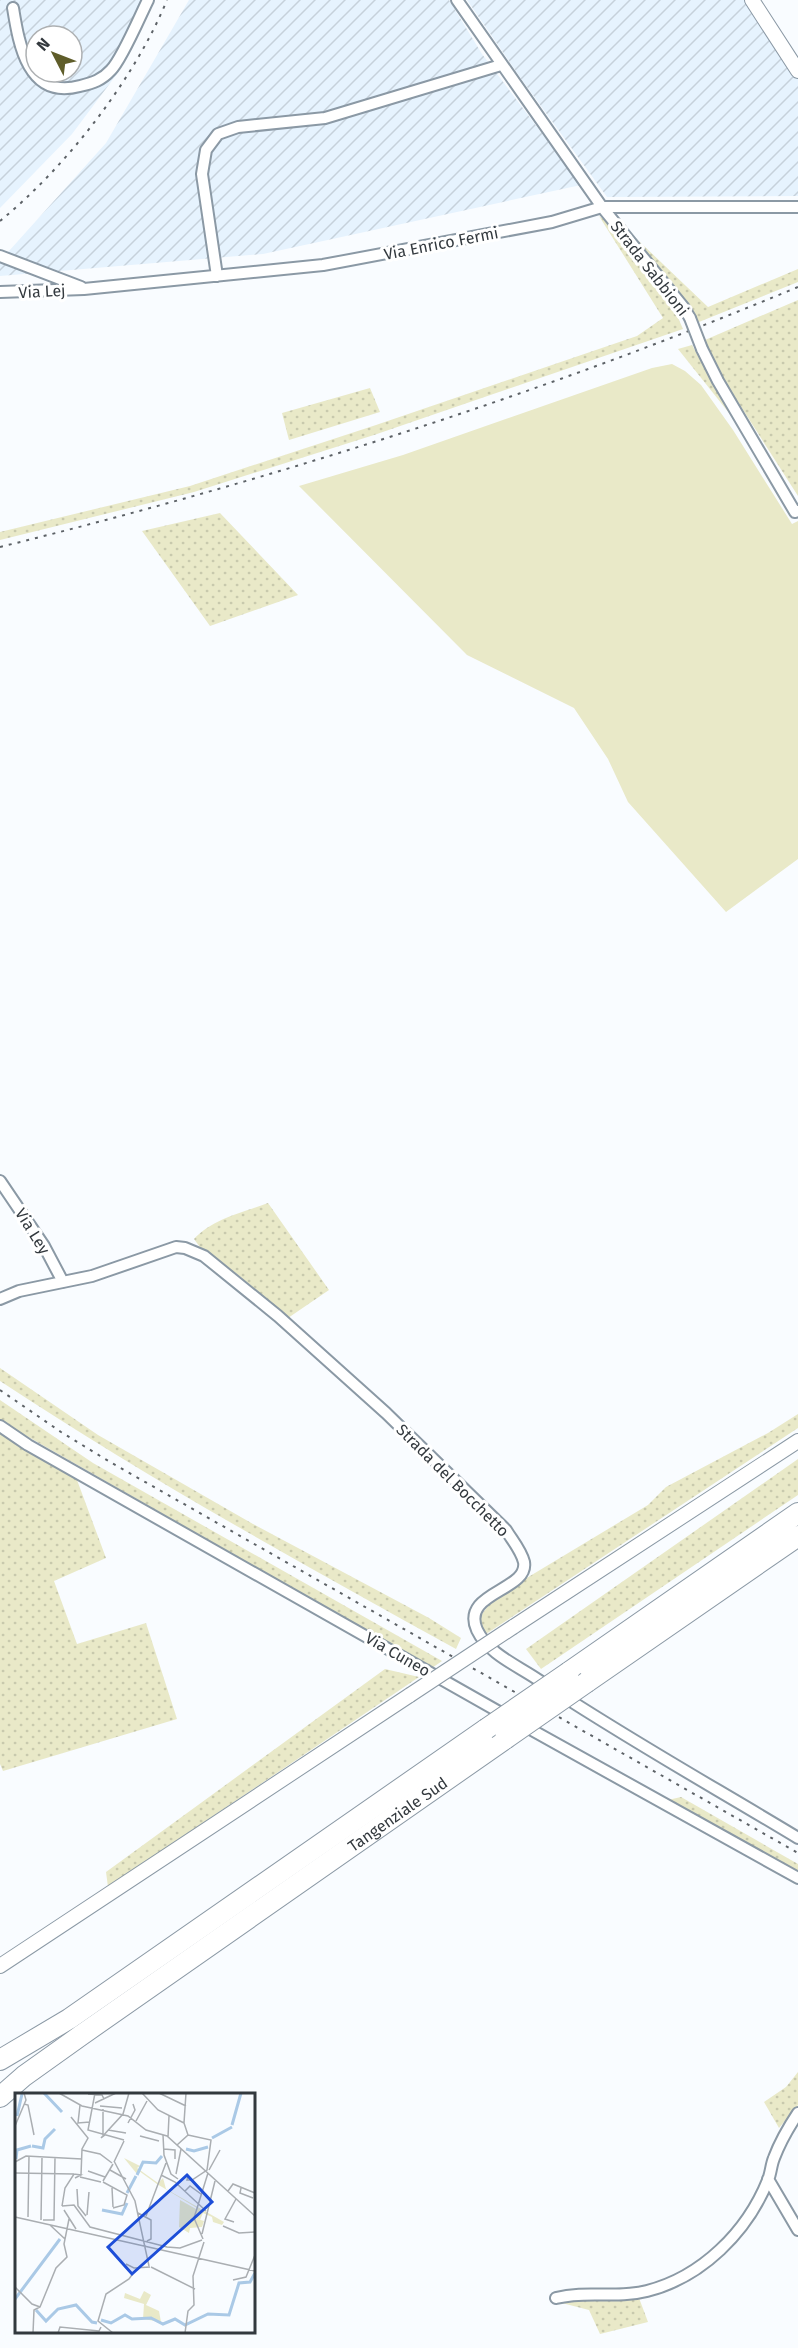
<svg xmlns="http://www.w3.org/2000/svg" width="798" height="2348" font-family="'Fira Sans',sans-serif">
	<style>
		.industrial { fill: url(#industrial-furrows); fill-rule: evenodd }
		.green { fill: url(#green-dots) }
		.pitch { fill: #e9e9c8 }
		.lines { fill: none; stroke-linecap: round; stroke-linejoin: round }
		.minor-casing { stroke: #8b99a5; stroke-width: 14 }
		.tertiary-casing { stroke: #8b99a5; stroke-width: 16 }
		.motorway-casing { stroke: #8b99a5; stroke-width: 22 }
		.minor { stroke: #fff; stroke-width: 10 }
		.tertiary { stroke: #fff; stroke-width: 14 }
		.motorway { stroke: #fff; stroke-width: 20 }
		.rail { stroke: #5d6267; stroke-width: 2; stroke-dasharray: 3 6; stroke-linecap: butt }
		.minor-bridge-casing { stroke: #8b99a5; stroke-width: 14; stroke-linecap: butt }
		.tertiary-bridge-casing { stroke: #8b99a5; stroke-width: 16; stroke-linecap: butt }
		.motorway-bridge-casing { stroke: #8b99a5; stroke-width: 22; stroke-linecap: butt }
		.minor-bridge { stroke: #fff; stroke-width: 10 }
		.tertiary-bridge { stroke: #fff; stroke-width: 14 }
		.motorway-bridge { stroke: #fff; stroke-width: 20 }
		.labels { text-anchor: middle; stroke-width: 6; stroke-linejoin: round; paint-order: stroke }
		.street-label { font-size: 16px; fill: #33393e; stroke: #fff }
		.inset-river { fill: none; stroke: #aac9e6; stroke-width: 3 }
		.inset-road { fill: none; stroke: #aaaeb2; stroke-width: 1.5 }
		.view { fill: #1d4ed8; fill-opacity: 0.15; stroke: #1d4ed8; stroke-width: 3 }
		.inset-edge { fill: none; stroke: #33393e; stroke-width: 3 }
	</style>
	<defs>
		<pattern id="industrial-furrows" width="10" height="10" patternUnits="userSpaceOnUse" patternTransform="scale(1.5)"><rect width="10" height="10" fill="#e6f3fe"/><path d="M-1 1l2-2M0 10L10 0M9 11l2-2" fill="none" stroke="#c6d1db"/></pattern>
		<pattern id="green-dots" width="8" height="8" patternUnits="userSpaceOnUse" patternTransform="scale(1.5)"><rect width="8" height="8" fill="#e9e9c8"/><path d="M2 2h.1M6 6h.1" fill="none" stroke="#c8c9ad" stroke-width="1.8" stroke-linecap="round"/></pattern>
	</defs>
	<rect width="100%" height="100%" fill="#f9fcff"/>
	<path class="industrial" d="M0 0H153L117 74 72 134 0 208ZM36 36H72V72H36Z
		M189 0H449L482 54 581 185 263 254 0 276V261L106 143Z
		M467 0H753L798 71V196L607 197 522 80Z"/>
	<path class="green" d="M599 216 611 225 676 313 683 329 374 435 194 492 0 540V532L190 486 376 425 637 336 663 318Z
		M621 224 708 307 798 269V282L699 322Z
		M798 300V496L722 377 705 340Z
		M692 345 733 418 678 349Z
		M370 388 380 412 289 440 282 413Z
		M220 513 298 595 210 626 142 531Z
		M268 1203 329 1290 288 1318 237 1274 202 1250 194 1239C212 1219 244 1212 268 1203Z
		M0 1368 98 1435 253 1524 429 1618 461 1638 456 1649C301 1563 148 1479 0 1381Z
		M0 1400 93 1463 442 1661 432 1668 4 1423 0 1420Z
		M798 1414V1428L486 1634 479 1618 495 1597 648 1505 666 1487 768 1433Z
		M0 1432 77 1480 106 1558 54 1581 77 1644 146 1623 177 1719 3 1771 0 1764Z
		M798 1459V1495L541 1669 526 1649Z
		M385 1669 419 1677 108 1887 106 1872Z
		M681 1797 798 1864V1872L668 1800Z
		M798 2072V2105L779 2128 764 2102 786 2087Z
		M577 2298H639L648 2322 600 2334 589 2310 558 2302Z"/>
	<path class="pitch" d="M672 364 685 371 701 385 733 430 792 524 798 521V859L726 912 628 802 608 759 574 708 467 655 299 486 403 455 652 368Z"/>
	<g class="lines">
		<defs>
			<path id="minor" d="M457 0 602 207 684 308 690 318
				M13 8C19 45 28 100 80 86 93 83 102 80 111 70 122 59 140 16 148 0
				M0 256 81 287
				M217 276 202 174 206 150 218 134 238 127 325 118 501 65
				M0 292 84 289 323 265 552 222 602 207H798
				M702 349 718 381 795 512 798 511
				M0 1181 44 1246 63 1282
				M0 1299 19 1291 92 1276 176 1247 185 1248 204 1256 278 1316 386 1413 506 1530C512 1540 521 1550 524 1562 529 1591 460 1592 477 1630 489 1655 519 1666 540 1681 624 1737 712 1786 798 1838
				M0 1426 28 1445 508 1717
				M521 1724 798 1878
				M768 2179 798 2230
				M556 2298C587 2290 616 2299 647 2291 702 2277 747 2232 768 2180 771 2173 771 2165 774 2158 780 2142 788 2128 798 2113"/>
			<path id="tertiary" d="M752 0 798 71
				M513 1627 798 1441
				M0 1966 410 1695"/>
			<g id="motorway">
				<path d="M569 1672 798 1513"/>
				<path d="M587 1682 798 1536"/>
				<path d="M0 2060 69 2019 486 1729"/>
				<path id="s1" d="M0 2097 24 2076 80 2036 505 1739"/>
			</g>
		</defs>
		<use href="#minor" class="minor-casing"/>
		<use href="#tertiary" class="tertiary-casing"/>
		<use href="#motorway" class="motorway-casing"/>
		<use href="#minor" class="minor"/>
		<use href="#tertiary" class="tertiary"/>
		<use href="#motorway" class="motorway"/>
		<path class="rail" d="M0 221C66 167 134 80 167 0
			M0 547C272 480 539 395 798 287
			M0 1390 61 1432 110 1462 798 1853"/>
		<defs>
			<path id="minor-bridge" d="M690 318 702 349"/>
			<path id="tertiary-bridge" d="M410 1695 513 1627"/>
			<path id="motorway-bridge" d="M486 1729 569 1672
				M505 1739 587 1682"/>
		</defs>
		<use href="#minor-bridge" class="minor-bridge-casing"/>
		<use href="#tertiary-bridge" class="tertiary-bridge-casing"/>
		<use href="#motorway-bridge" class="motorway-bridge-casing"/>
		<use href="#minor-bridge" class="minor-bridge"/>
		<use href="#tertiary-bridge" class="tertiary-bridge"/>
		<use href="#motorway-bridge" class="motorway-bridge"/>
	</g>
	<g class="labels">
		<g class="street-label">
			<text transform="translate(441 243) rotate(-11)" y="6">Via Enrico Fermi</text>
			<text transform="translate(650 268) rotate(52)" y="6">Strada Sabbioni</text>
			<text transform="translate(42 291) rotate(-3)" y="6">Via Lej</text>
			<text transform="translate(33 1231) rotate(58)" y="6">Via Ley</text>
			<text transform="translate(453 1480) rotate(45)" y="6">Strada del Bocchetto</text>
			<text transform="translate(398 1654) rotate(30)" y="6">Via Cuneo</text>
			<text dy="6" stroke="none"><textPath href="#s1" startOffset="488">Tangenziale Sud</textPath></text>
		</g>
	</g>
	<g transform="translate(15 2093)">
		<rect width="240" height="240" fill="#f9fcff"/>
		<path d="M109 65 125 73 122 75 143 90 148 85 151 96 209 129 207 132 198 129 197 124 188 120 185 127 180 125 182 115 142 91 124 78 122 81Z" fill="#e9e9c8"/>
		<path d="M129 198 136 202 131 212 144 218 146 229 128 226 129 211 109 205 110 200 125 206Z" fill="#e9e9c8"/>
		<path d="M165 107 181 116 179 125 189 128 187 134 175 135 174 140 164 134Z" fill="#e9e9c8"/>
		<path class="inset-river" d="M29 0 47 19M2 23 7 1M217 32 226 0M197 45 217 34M17 53 28 55 30 46 40 36M171 56 179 58 193 54M1 66 2 57 16 53M122 82 128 69 141 70 147 63M112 100 121 83M87 117 107 121 112 110M0 206 45 146M21 217 31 228 43 216 61 212 77 229 82 230M86 227 96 230 110 222 117 226 136 225 148 231 160 226 170 232 193 221 214 222 224 190 235 189 240 180"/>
		<path class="inset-road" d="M44 0 67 13 113 23 131 37 152 43 240 123M80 0 73 37 109 47M127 0 143 17 169 30M144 0 171 13M73 1 87 2 89 6M80 10 101 0M9 11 13 12 19 42M65 12 63 30 75 29M85 13 107 15M56 24 73 45 67 56 66 82M121 28 132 8M113 30 120 17 118 11M0 33 11 7 9 0M93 37 111 40M88 42V16M90 42 86 45 108 21 114 0M148 42 149 62 156 81 163 86M125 43 144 48M153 44 154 23M162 52 173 42 169 30 171 0M149 56 160 57V66M67 57 85 61 97 70M99 68 120 108 134 173M0 69 11 63 67 66M99 69 109 48M95 77 111 86M194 77 205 57M73 78 90 84M0 80 59 81M161 81 166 56M146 82 160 89 191 118M173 83 172 87H177L192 77 196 47 173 42M65 84 86 89M88 88 98 71M88 89 112 102 109 112 98 115M97 95 98 114M226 95 225 100 238 105M62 96 63 113 71 123M170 98 175 93 186 101M213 98 218 91 240 100M47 113 59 112 75 134 152 154 165 155 187 147M47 113 50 95 59 81 66 82 60 85M49 117 61 136M123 120 136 127V146L132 148M72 122 74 99M131 123 151 70M0 124 240 178M13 124 14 63M26 127 27 64M28 127H39L40 64M219 129 210 126 221 106M35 132 50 146M208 133 224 140 240 139M187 141 200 88M188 146 179 125 193 80M111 171 119 175 135 174M136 174 180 196M218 187 231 184 240 162M0 194 17 211 25 214M18 240 19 217 25 214 41 175 52 164 49 151 54 126M43 240 45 234 84 238 86 234M98 240 83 228 91 201 114 186 122 175M170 240 173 218 179 212 178 183 189 149"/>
		<path class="view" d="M172 82 197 109 117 181 93 154Z"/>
		<rect width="240" height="240" class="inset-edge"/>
	</g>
	<g transform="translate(54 54) rotate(312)"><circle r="28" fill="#ffffff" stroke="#adb0b2" stroke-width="1.5"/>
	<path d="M0-4.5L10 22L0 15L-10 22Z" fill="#5f5d2a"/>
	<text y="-9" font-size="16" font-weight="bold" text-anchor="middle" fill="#33393e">N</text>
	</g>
</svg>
